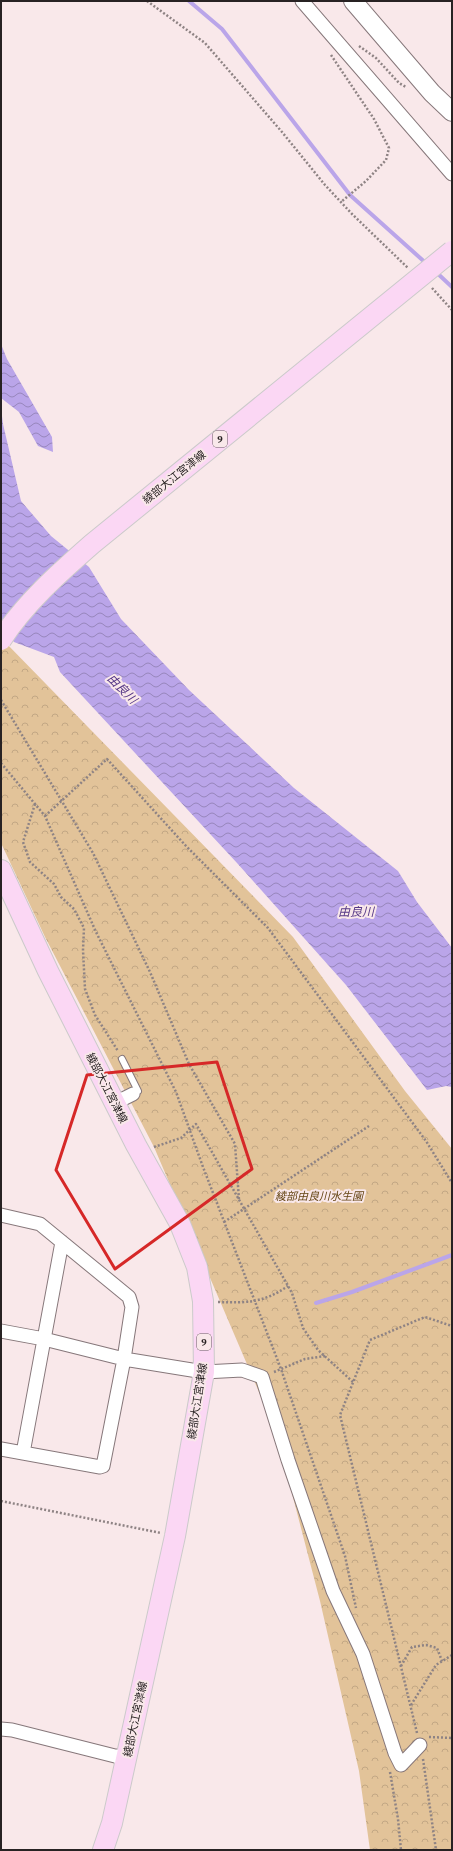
<svg xmlns="http://www.w3.org/2000/svg" width="453" height="1851" font-family="'Source Serif 4','Noto Sans JP',serif">
	<style>
		.forest { fill: url(#forest-crowns) }
		.water { fill: url(#water-waves) }
		.lines { fill: none; stroke-linecap: round; stroke-linejoin: round }
		.stream { stroke: #baa5e9; stroke-width: 4 }
		.lane-casing { stroke: #86777a; stroke-width: 8 }
		.street-casing { stroke: #86777a; stroke-width: 15 }
		.secondary-casing { stroke: #86777a; stroke-width: 20 }
		.primary-casing { stroke: #cbcaca; stroke-width: 22 }
		.path { stroke: #8e8384; stroke-width: 2.5; stroke-dasharray: 2 2; stroke-linecap: butt }
		.lane { stroke: #fff; stroke-width: 6 }
		.street { stroke: #fff; stroke-width: 13 }
		.secondary { stroke: #fff; stroke-width: 18 }
		.primary { stroke: #fbd7f4; stroke-width: 20 }
		.primary-bridge-casing { stroke: #cbcaca; stroke-width: 22; stroke-linecap: butt }
		.primary-bridge { stroke: #fbd7f4; stroke-width: 20 }
		.marked { fill: none; stroke: #d62828; stroke-width: 3; stroke-linejoin: round }
		.labels { text-anchor: middle; stroke-width: 4; stroke-linejoin: round; paint-order: stroke }
		.shield { fill: #f9e8ea; stroke: #675d5f; stroke-width: 1 }
		.shield-label { font-size: 10px; font-weight: bold; fill: #282223 }
		.street-label { font-size: 11px; fill: #282223; stroke: #f9e8ea }
		.park-label { font-size: 11px; font-style: italic; fill: #654514; stroke: #f9e8ea }
		.water-label { font-size: 12px; font-style: italic; fill: #563887; stroke: #f9e8ea }
	</style>
	<defs>
		<pattern id="forest-crowns" width="20" height="18" patternUnits="userSpaceOnUse"><rect width="20" height="18" fill="#e2c399"/><path d="M2 6a3 3 0 1 1 6 0M12 15a3 3 0 1 1 6 0" fill="none" stroke="#c2a784"/></pattern>
		<pattern id="water-waves" width="16" height="10" patternUnits="userSpaceOnUse"><rect width="16" height="10" fill="#baa5e9"/><path d="M0 5q4-4 8 0t8 0" fill="none" stroke="#9786bc"/></pattern>
	</defs>
	<rect width="100%" height="100%" fill="#f9e8ea"/>
	<path class="forest" d="M5 642 293 937 405 1091 452 1149V1850H370L359 1771 320 1601 276 1432 154 1147 45 937 1 843V650Z"/>
	<path class="water" d="M1 344 7 359 52 437 53 452 38 446 19 412 1 398Z
		M1 408 3 424 21 501 51 536 89 567 121 619 189 690 294 788 398 871 417 902 452 948V1087L446 1086 427 1090 346 985 237 863 60 672 54 657 14 642 1 627Z"/>
	<g class="lines">
		<path class="stream" d="M189 1 222 29 350 195 428 265
			M436 272 452 287
			M316 1303 352 1292 452 1255"/>
		<defs>
			<path id="lane" d="M122 1059 138 1091 133 1094"/>
			<path id="street" d="M302 1 452 174
				M115 1103 133 1094
				M1 1215 40 1224 129 1297 132 1307 124 1359 103 1466 100 1467 1 1449
				M1 1331 44 1339 124 1359 204 1372 242 1370 262 1377 288 1460 333 1591 363 1654 395 1753 401 1765 420 1745
				M23 1453 62 1242
				M1 1729 12 1730 115 1756 127 1758"/>
			<path id="secondary" d="M353 1 432 93 452 112"/>
			<path id="primary" d="M1 870 48 971 136 1145 180 1224 197 1267 203 1301 204 1372 175 1536 112 1823 103 1850"/>
		</defs>
		<use href="#lane" class="lane-casing"/>
		<use href="#street" class="street-casing"/>
		<use href="#secondary" class="secondary-casing"/>
		<use href="#primary" class="primary-casing"/>
		<path class="path" d="M147 1 205 43 282 132 325 185 352 214 408 268
			M359 46 376 58 399 83 406 87
			M331 55 374 119 389 148 386 160 366 181 341 202
			M432 288 452 310
			M1 700 93 853 150 972 189 1064 235 1144 239 1200
			M1 763 45 816 96 932 176 1092 203 1167 281 1369 345 1556 356 1608
			M35 804 23 842 30 862 54 884 61 897 74 909 84 928 83 950 85 989 95 1015 118 1051
			M45 816 107 759 186 846 268 928 426 1141 452 1183
			M154 1147 181 1138 196 1124 292 1293 303 1328 318 1350 353 1382
			M224 1222 369 1126
			M218 1302C247 1303 263 1303 288 1286
			M274 1372 305 1359 325 1356
			M1 1501 161 1533
			M401 1666 412 1647 426 1645 437 1648 442 1661
			M411 1705 436 1665 452 1655
			M417 1733 340 1415 370 1340 425 1317 452 1326
			M429 1737 452 1738
			M423 1759 436 1850
			M390 1772 398 1819 401 1850"/>
		<use href="#lane" class="lane"/>
		<use href="#street" class="street"/>
		<use href="#secondary" class="secondary"/>
		<use href="#primary" class="primary"/>
		<defs>
			<path id="primary-bridge" d="M1 640C25 603 59 573 92 544L452 251"/>
		</defs>
		<use href="#primary-bridge" class="primary-bridge-casing"/>
		<use href="#primary-bridge" class="primary-bridge"/>
	</g>
	<path class="marked" d="M217 1062 252 1169 115 1269 56 1170 87 1075Z"/>
	<g class="labels">
		<g class="shield">
			<rect x="213" y="431" width="14" height="16" rx="3"/>
			<rect x="197" y="1334" width="14" height="16" rx="3"/>
		</g>
		<g class="shield-label">
			<text x="220" y="443">9</text>
			<text x="204" y="1346">9</text>
		</g>
		<g class="street-label">
			<text transform="translate(174 477) rotate(-39)" y="4">綾部大江宮津線</text>
			<text transform="translate(107 1088) rotate(63)" y="4">綾部大江宮津線</text>
			<text transform="translate(197 1401) rotate(-81)" y="4">綾部大江宮津線</text>
			<text transform="translate(135 1719) rotate(-78)" y="4">綾部大江宮津線</text>
		</g>
		<g class="park-label">
			<text x="319" y="1200">綾部由良川水生園</text>
		</g>
		<g class="water-label">
			<text transform="translate(122 689) rotate(45)" y="4">由良川</text>
			<text x="356" y="916">由良川</text>
		</g>
	</g>
	<rect width="453" height="1851" fill="none" stroke="#282223" stroke-width="4"/>
</svg>
